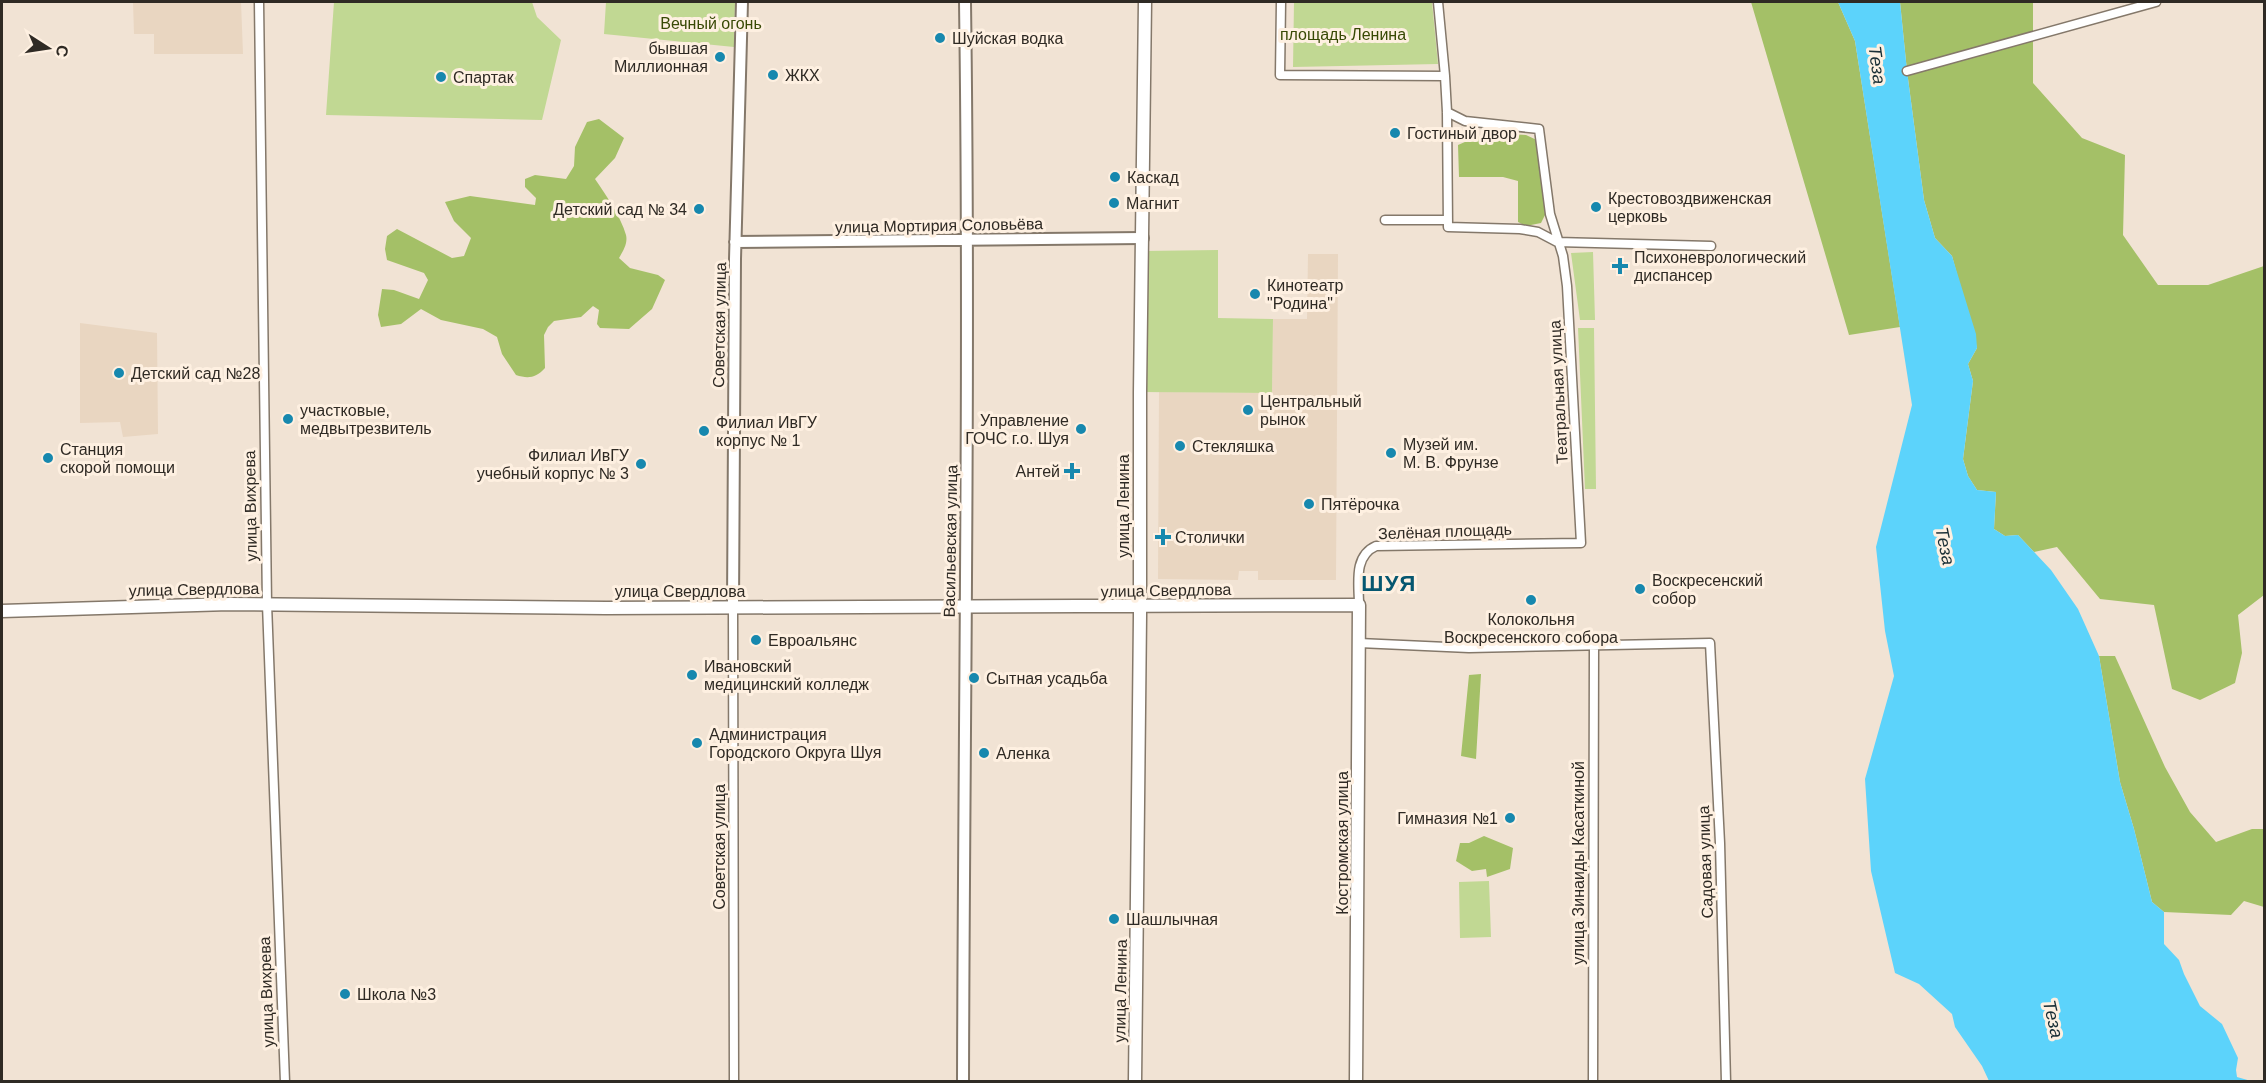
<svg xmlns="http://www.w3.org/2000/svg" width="2266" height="1083" font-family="Arial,sans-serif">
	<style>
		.built { fill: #e9d6c1 }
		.green { fill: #c1d893 }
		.forest { fill: #a4c067 }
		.water { fill: #5cd3fb }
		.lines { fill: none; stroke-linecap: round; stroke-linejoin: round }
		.minor-casing { stroke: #84786a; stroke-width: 11 }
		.tertiary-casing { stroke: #84786a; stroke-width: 14 }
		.secondary-casing { stroke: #84786a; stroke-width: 15 }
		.minor { stroke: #fff; stroke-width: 8 }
		.tertiary { stroke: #fff; stroke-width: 10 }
		.secondary { stroke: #fff; stroke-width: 12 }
		.poi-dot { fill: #1788ae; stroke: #fef0e1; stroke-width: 2 }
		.labels { text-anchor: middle; stroke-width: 6; stroke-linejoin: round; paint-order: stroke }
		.park-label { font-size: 16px; fill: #384905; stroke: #fef0e1 }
		.poi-label { font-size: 16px; fill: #2f2a24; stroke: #fef0e1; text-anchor: start }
		.street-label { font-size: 16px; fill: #2f2a24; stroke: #fef0e1 }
		.water-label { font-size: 18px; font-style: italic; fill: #1a2f36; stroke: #fef0e1 }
		.district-label { font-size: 22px; font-weight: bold; letter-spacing: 1.5px; fill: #065770; stroke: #fef0e1 }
	</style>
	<rect width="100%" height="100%" fill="#f1e3d4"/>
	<path class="built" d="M133 2H241L243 54H154V34H134Z
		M1308 254H1338L1336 580H1258V571H1239L1238 580 1158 579 1159 392 1272 393 1273 319H1307Z
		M80 323 157 333 158 434 123 437 120 422 80 423Z"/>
	<path class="green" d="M334 2H532L537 17 561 40 542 120 326 115Z
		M606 2H735L734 47 604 34Z
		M1294 2H1432L1438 64 1293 67Z
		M1218 250V318L1273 319 1272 393 1140 392 1143 251Z
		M1593 252 1595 320H1580L1571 253Z
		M1578 328H1594L1596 489H1585Z
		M1489 881 1491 937 1460 938 1459 882Z"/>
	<path class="forest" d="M1751 2H1838L1855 41 1900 327 1849 335Z
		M1900 2H2033V83L2082 138 2125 155 2123 235 2158 285H2208L2264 266V595L2238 615 2242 653 2235 683 2200 700 2172 689 2154 605 2100 599 2057 547 2034 552 2018 535 2005 536 1994 529 1996 492 1977 490 1968 476 1963 459 1973 381 1968 364 1977 348 1952 256 1935 238 1924 200 1907 71Z
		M599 119 624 138 615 158 595 179C606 195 621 217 626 235 628 244 623 251 619 258L630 268 658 275 665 280 652 309 629 329 600 328 597 324 599 310 593 306 581 317 554 321 548 327 544 335 545 368C536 378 528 379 516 375L502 354 497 337 483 329 441 320 421 309 401 324 381 327 378 315 382 289 394 290 419 299 428 280 424 273 387 260 385 249 387 236 397 229 452 258 464 256 471 238 454 221 445 202 470 196 535 205 536 198 525 187V179L535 175 566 179 574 166 575 147 587 122Z
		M1492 133 1526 135 1541 142 1545 215 1541 223 1526 226 1518 222V181L1503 177H1459L1458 145 1474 138Z
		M2099 656H2115L2165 767 2190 812 2216 842 2252 829H2264V907L2244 901 2231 915 2164 912 2152 902 2134 829 2120 782Z
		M1481 674 1476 759 1461 756 1469 675Z
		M1484 836 1513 848 1510 869 1487 877 1486 869 1472 871 1456 861 1460 843H1469Z"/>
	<path class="water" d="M1838 2H1900L1907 71 1924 200 1935 238 1952 256 1976 334 1977 348 1968 364 1973 381 1963 459 1968 476 1977 490 1996 492 1994 529 2005 536 2018 535 2051 570 2078 609 2099 656 2120 782 2134 829 2152 902 2164 912V944L2179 960 2184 974 2200 1006 2222 1024 2238 1058 2236 1070 2237 1077 2251 1081H1989L1982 1066 1955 1027 1952 1014 1919 984 1895 973 1871 871 1865 779 1894 676 1885 631 1876 547 1912 405 1855 41Z"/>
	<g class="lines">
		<defs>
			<path id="minor" d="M259 2 267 604 285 1082
				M1281 2 1280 75 1445 76 1438 2
				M1907 71 2156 2
				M1445 76 1447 112 1448 227 1520 229 1538 232 1557 242 1711 246
				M1385 220H1448
				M1359 605C1359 584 1353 556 1376 546L1581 543 1567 286 1563 256 1550 214 1539 129 1465 121 1447 112
				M733 607 734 1082
				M1359 643 1469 648 1710 643 1720 843 1726 1082
				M1593 1082 1594 644"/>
			<path id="tertiary" d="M735 242 1143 238
				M733 607 735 259 742 2
				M963 1082C964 721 970 361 965 2"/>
			<path id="secondary" d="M2 611 229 604 606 608 1359 605 1356 1082
				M1135 1082 1140 616V392L1145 2"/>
		</defs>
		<use href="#minor" class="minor-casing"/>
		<use href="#tertiary" class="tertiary-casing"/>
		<use href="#secondary" class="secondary-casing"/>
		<use href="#minor" class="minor"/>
		<use href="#tertiary" class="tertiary"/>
		<use href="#secondary" class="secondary"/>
	</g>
	<g class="poi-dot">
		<circle cx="940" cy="38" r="6"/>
		<circle cx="720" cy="57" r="6"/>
		<circle cx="773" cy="75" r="6"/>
		<circle cx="441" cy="77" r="6"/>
		<circle cx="1395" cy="133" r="6"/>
		<circle cx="1115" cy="177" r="6"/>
		<circle cx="1114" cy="203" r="6"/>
		<circle cx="1596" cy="207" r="6"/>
		<circle cx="699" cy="209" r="6"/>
		<path d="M1617 257h6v6h6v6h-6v6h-6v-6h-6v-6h6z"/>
		<circle cx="1255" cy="294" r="6"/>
		<circle cx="119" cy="373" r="6"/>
		<circle cx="1248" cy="410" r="6"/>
		<circle cx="288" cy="419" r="6"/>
		<circle cx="1081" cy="429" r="6"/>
		<circle cx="704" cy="431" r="6"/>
		<circle cx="1180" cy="446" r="6"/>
		<circle cx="1391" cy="453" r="6"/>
		<circle cx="48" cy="458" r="6"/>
		<circle cx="641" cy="464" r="6"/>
		<path d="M1069 462h6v6h6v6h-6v6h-6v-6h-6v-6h6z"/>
		<circle cx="1309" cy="504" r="6"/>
		<path d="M1160 528h6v6h6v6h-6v6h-6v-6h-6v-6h6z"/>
		<circle cx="1640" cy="589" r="6"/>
		<circle cx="1531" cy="600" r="6"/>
		<circle cx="756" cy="640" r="6"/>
		<circle cx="692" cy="675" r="6"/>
		<circle cx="974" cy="678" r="6"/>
		<circle cx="697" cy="743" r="6"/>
		<circle cx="984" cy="753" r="6"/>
		<circle cx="1510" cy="818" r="6"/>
		<circle cx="1114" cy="919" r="6"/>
		<circle cx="345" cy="994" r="6"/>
	</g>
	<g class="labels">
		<g class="park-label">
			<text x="711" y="29">Вечный огонь</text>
			<text x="1343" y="40">площадь Ленина</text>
		</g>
		<g class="poi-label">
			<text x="952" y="44">Шуйская водка</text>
			<text x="708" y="54" text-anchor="end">бывшая<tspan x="708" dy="18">Миллионная</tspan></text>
			<text x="785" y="81">ЖКХ</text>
			<text x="453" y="83">Спартак</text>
			<text x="1407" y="139">Гостиный двор</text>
			<text x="1127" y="183">Каскад</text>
			<text x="1608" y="204">Крестовоздвиженская<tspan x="1608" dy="18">церковь</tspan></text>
			<text x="1126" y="209">Магнит</text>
			<text x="687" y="215" text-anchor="end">Детский сад № 34</text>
			<text x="1634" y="263">Психоневрологический<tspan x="1634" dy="18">диспансер</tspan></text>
			<text x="1267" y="291">Кинотеатр<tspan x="1267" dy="18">"Родина"</tspan></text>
			<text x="131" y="379">Детский сад №28</text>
			<text x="1260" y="407">Центральный<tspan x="1260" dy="18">рынок</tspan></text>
			<text x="300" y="416">участковые,<tspan x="300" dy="18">медвытрезвитель</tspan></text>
			<text x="1069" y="426" text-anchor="end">Управление<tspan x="1069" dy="18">ГОЧС г.о. Шуя</tspan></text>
			<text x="716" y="428">Филиал ИвГУ<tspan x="716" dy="18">корпус № 1</tspan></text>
			<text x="1403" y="450">Музей им.<tspan x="1403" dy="18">М. В. Фрунзе</tspan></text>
			<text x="1192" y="452">Стекляшка</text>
			<text x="60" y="455">Станция<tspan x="60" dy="18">скорой помощи</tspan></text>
			<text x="629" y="461" text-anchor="end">Филиал ИвГУ<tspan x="629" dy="18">учебный корпус № 3</tspan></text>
			<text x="1060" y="477" text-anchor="end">Антей</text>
			<text x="1321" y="510">Пятёрочка</text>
			<text x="1175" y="543">Столички</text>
			<text x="1652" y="586">Воскресенский<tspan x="1652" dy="18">собор</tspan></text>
			<text x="1531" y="625" text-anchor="middle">Колокольня<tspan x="1531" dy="18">Воскресенского собора</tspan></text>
			<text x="768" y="646">Евроальянс</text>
			<text x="704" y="672">Ивановский<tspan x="704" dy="18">медицинский колледж</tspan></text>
			<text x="986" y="684">Сытная усадьба</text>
			<text x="709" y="740">Администрация<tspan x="709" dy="18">Городского Округа Шуя</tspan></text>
			<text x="996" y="759">Аленка</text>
			<text x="1498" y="824" text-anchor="end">Гимназия №1</text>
			<text x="1126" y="925">Шашлычная</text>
			<text x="357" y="1000">Школа №3</text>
		</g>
		<g class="street-label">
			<text transform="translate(939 225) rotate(-1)" y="6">улица Мортирия Соловьёва</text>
			<text transform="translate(719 325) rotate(-89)" y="6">Советская улица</text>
			<text transform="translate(1558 392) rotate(-93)" y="6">Театральная улица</text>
			<text transform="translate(250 506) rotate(-91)" y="6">улица Вихрева</text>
			<text transform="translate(1123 506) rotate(-90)" y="6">улица Ленина</text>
			<text transform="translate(1445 531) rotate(-2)" y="6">Зелёная площадь</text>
			<text transform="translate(950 541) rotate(-89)" y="6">Васильевская улица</text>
			<text transform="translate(194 589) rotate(-1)" y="6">улица Свердлова</text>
			<text transform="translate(1166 590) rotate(-1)" y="6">улица Свердлова</text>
			<text x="680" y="597">улица Свердлова</text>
			<text transform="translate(1342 843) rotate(-90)" y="6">Костромская улица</text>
			<text transform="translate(719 847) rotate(-90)" y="6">Советская улица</text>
			<text transform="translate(1705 862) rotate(-92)" y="6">Садовая улица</text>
			<text transform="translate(1578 863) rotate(-90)" y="6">улица Зинаиды Касаткиной</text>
			<text transform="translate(1120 991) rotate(-89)" y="6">улица Ленина</text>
			<text transform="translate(266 992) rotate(-92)" y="6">улица Вихрева</text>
		</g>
		<g class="water-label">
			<text transform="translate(1877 65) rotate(82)" y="6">Теза</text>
			<text transform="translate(1945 546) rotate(78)" y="6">Теза</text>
			<text transform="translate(2053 1019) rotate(77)" y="6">Теза</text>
		</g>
		<g class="district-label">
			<text x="1389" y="591">ШУЯ</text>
		</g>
	</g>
	<rect width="2266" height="1083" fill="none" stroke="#2f2a24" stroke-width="6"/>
	<g transform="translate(48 48) rotate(102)" stroke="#fef0e1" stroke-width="4.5" paint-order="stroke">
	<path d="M0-4.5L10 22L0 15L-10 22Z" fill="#2f2a24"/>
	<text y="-9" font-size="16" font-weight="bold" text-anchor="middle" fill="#2f2a24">С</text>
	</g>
</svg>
